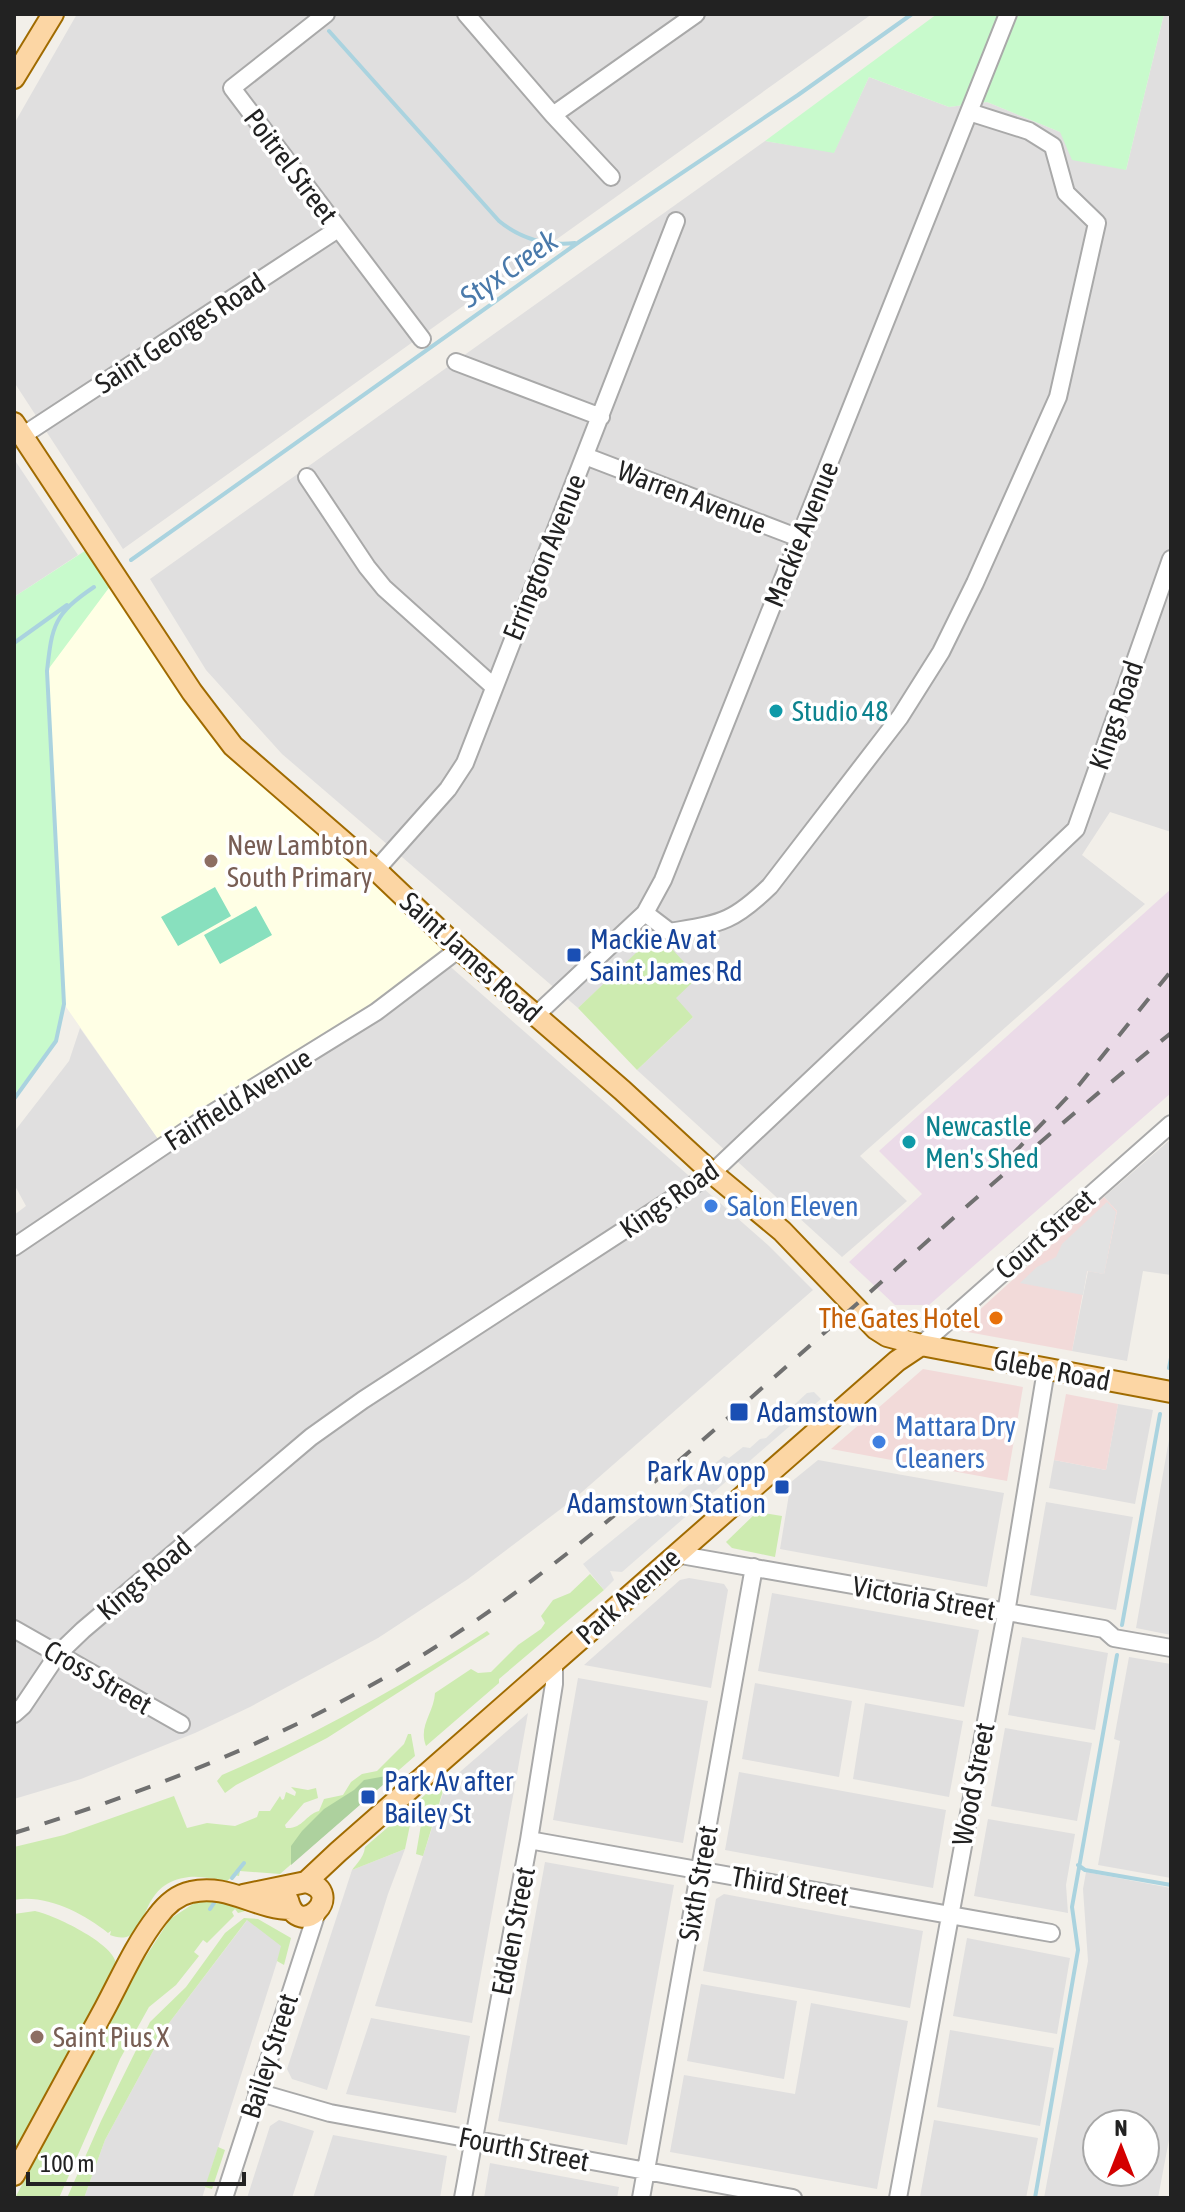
<svg xmlns="http://www.w3.org/2000/svg" width="1185" height="2212" font-family="'Asap Condensed',sans-serif">
	<style>
		.residential { fill: #e0dfdf; fill-rule: evenodd }
		.commercial { fill: #f2dad9 }
		.industrial { fill: #ebdbe8 }
		.education { fill: #ffffe5 }
		.grass { fill: #cdebb0 }
		.forest { fill: #add19e }
		.park { fill: #c8facc }
		.pitch { fill: #88e0be }
		.parking { fill: #e2e2e2 }
		.lines { fill: none; stroke-linecap: round; stroke-linejoin: round }
		.stream { stroke: #aad3df; stroke-width: 4 }
		.minor-casing { stroke: #a9a9a9; stroke-width: 20 }
		.major-casing { stroke: #a06b00; stroke-width: 24 }
		.minor { stroke: #fff; stroke-width: 16 }
		.major { stroke: #fcd6a4; stroke-width: 20 }
		.rail { stroke: #707070; stroke-width: 4; stroke-dasharray: 16 16; stroke-linecap: butt }
		.culture-dot { fill: #0f9aa8; stroke: #fff; stroke-width: 3 }
		.education-dot { fill: #8d6e63; stroke: #fff; stroke-width: 3 }
		.transit-dot { fill: #1a4fb4; stroke: #fff; stroke-width: 3 }
		.shop-dot { fill: #3f7fe0; stroke: #fff; stroke-width: 3 }
		.food-dot { fill: #e8710a; stroke: #fff; stroke-width: 3 }
		.labels { text-anchor: middle; stroke-width: 7; stroke-linejoin: round; paint-order: stroke }
		.street-label { font-size: 28px; fill: #222; stroke: #fff }
		.culture-label { font-size: 28px; fill: #0d838f; stroke: #fff; text-anchor: start }
		.education-label { font-size: 28px; fill: #785e54; stroke: #fff; text-anchor: start }
		.transit-label { font-size: 28px; fill: #164399; stroke: #fff; text-anchor: start }
		.shop-label { font-size: 28px; fill: #366cbe; stroke: #fff; text-anchor: start }
		.food-label { font-size: 28px; fill: #c56008; stroke: #fff; text-anchor: end }
		.water-label { font-size: 30px; font-style: italic; fill: #4a7aab; stroke: #fff }
	</style>
	<rect width="100%" height="100%" fill="#f2efe9"/>
	<path class="residential" d="M77 14H872L123 549 14 382V124Z
		M1164 14H1171V832L1110 812 1082 855 1145 904 860 1156 907 1201 842 1257 637 1070 693 1017 675 999 657 934 578 1008 282 754 206 670 150 579 765 141 834 152 869 77 949 107 987 102 1060 132 1126 170Z
		M14 459 78 555 14 597Z
		M445 962 769 1246 813 1290 574 1499 468 1579 378 1638 250 1707 195 1733 81 1779 14 1799V1215L26 1206 14 1184V1132L69 1061 80 1028 163 1146Z
		M1171 1139V1275L1143 1271 1127 1361 1072 1351 1088 1271 1104 1274 1117 1211 1104 1197Z
		M1118 1404 1153 1410 1135 1504 1049 1488 1054 1460 1106 1470Z
		M1171 1428V1635L1136 1628Z
		M818 1460 1004 1493 987 1587 780 1549 791 1482Z
		M1046 1502 1133 1517 1116 1610 1030 1595Z
		M689 1578 724 1584 728 1590 711 1688 584 1665 680 1580Z
		M772 1593 979 1630 964 1707 758 1671Z
		M1022 1637 1108 1653 1095 1730 1008 1715Z
		M1129 1657 1171 1664V1878L1098 1865 1120 1741 1114 1739Z
		M578 1678 708 1701 683 1843 553 1820Z
		M755 1683 852 1701 839 1777 742 1759Z
		M865 1703 963 1721 949 1797 853 1779Z
		M528 1713 472 2023 375 2006 446 1784Z
		M1005 1728 1092 1743 1077 1821 991 1806Z
		M739 1772 946 1810 933 1888 725 1850Z
		M988 1819 1075 1834 1066 1885 1068 1913 974 1896Z
		M405 1849 388 1894 327 2090 292 2079 287 2069 352 1870Z
		M545 1862 674 1885 627 2145 498 2121Z
		M1086 1872 1171 1888V2129L1158 2198H1044L1088 1961 1083 1889ZM1097 2124H1145V2172H1097Z
		M724 1894 923 1931 910 2008 703 1971 716 1899Z
		M248 1919 282 1946 202 2198H84L105 2140 166 2027Z
		M967 1938 1070 1958 1057 2034 953 2016Z
		M701 1984 797 2001 784 2079 687 2061Z
		M811 2003 908 2021 877 2189 670 2152 684 2075 795 2094Z
		M371 2018 470 2036 456 2113 346 2094Z
		M950 2030 1054 2048 1040 2126 937 2107Z
		M279 2120 314 2131 292 2198H247L270 2126Z
		M934 2120 1038 2138 1026 2198 920 2197Z
		M333 2135 447 2156 440 2198H313Z
		M490 2163 619 2187 617 2198H484Z"/>
	<path class="commercial" d="M1104 1197 1117 1211 1104 1274 1087 1271 1072 1351 962 1331 964 1324Z
		M923 1369 1023 1387 1007 1481 831 1449Z
		M1066 1394 1118 1404 1106 1470 1054 1460Z"/>
	<path class="industrial" d="M1171 889V1093L929 1305H895L849 1262 922 1194 879 1151Z"/>
	<path class="education" d="M117 577 233 746 459 949 163 1146 64 1004 47 671 52 628Z"/>
	<path class="grass" d="M657 933 698 977 676 998 693 1017 637 1070 578 1008Z
		M757 1512 782 1516 775 1557 732 1548 726 1542Z
		M590 1574 604 1590 499 1679V1683L426 1746C418 1726 434 1713 435 1693L471 1669 478 1673 491 1672 518 1645 541 1629 545 1623 541 1616 553 1600 570 1593Z
		M487 1631 490 1634 327 1738 236 1785 225 1793 217 1781 222 1775C315 1735 402 1686 487 1631Z
		M408 1734H411L415 1756 280 1874 240 1871 239 1876 234 1875 227 1881C215 1879 202 1876 189 1877 141 1883 150 1926 129 1936 122 1939 116 1937 110 1935L111 1931 108 1933C83 1913 46 1894 14 1900V1847L64 1835 174 1796 187 1828 207 1823 235 1826 257 1817 259 1811H270L280 1796 282 1800 284 1799 286 1792 295 1796 296 1792 291 1787 308 1790 316 1788 318 1798 304 1803 285 1825 286 1828C303 1829 305 1815 319 1811L324 1799 343 1795 351 1782 362 1774 377 1771 404 1744Z
		M435 1786 443 1791 423 1856 416 1854 422 1819 418 1801Z
		M409 1809 410 1825 405 1849 352 1870 349 1875C354 1865 364 1859 365 1847Z
		M212 1900 252 1909 238 1913 235 1909 232 1912 234 1916 207 1943 203 1940 194 1952 199 1956 176 1985 149 2007 120 2059 59 2198H15L130 1981 170 1919 196 1902Z
		M35 1911C54 1915 113 1943 116 1963L14 2164V1914Z
		M244 1918 258 1919 291 1938 284 1965 277 1961 281 1946 247 1920 166 2027 105 2140 84 2198H67L101 2121 150 2022 186 1987 225 1933Z
		M218 2147 225 2150 212 2189 205 2187Z"/>
	<path class="forest" d="M386 1776 392 1777 291 1865V1846L302 1831 324 1809 354 1790 364 1780Z"/>
	<path class="park" d="M937 14H1164L1126 170 1072 160 1060 132 987 102 949 107 869 77 834 153 765 141Z
		M94 545 117 577 47 671 64 1004 56 1041 14 1095V597Z"/>
	<path class="pitch" d="M215 887 231 916 178 946 161 917Z
		M256 906 272 935 220 964 204 935Z"/>
	<path class="parking" d="M1107 1202 1116 1212 1104 1274 1087 1271 1083 1295 1020 1283 1037 1267 1056 1257 1062 1244Z
		M814 1392 821 1399 622 1572 610 1571 614 1580 604 1590 583 1564 663 1499 667 1503 724 1456 729 1458 743 1447 750 1448 760 1439 766 1438 779 1426 781 1417 807 1393Z"/>
	<g class="lines">
		<path class="stream" d="M329 31 499 221C521 239 547 246 575 243
			M131 560 579 242 798 95 912 14
			M14 643 67 605
			M14 1099 56 1041 64 1004 47 671C52 625 54 614 94 587
			M1169 1368 1171 1358
			M1122 1625 1160 1414
			M1078 1865 1085 1870 1171 1885
			M232 1878 244 1863
			M210 1909 216 1900
			M1035 2198 1078 1950 1072 1907 1117 1655"/>
		<defs>
			<path id="minor" d="M326 14 232 88 422 339
				M466 14 553 115 611 177
				M553 115 696 14
				M456 362 601 417
				M22 436 338 229
				M585 456 799 538
				M307 477 367 567 384 588 493 686
				M376 870 448 789 465 763 676 221
				M645 913 670 932C721 923 732 923 770 886L900 717 941 652 975 583 1058 397 1097 223 1066 193 1053 146 1029 131 969 112
				M535 1016 645 913 663 880 1008 14
				M14 1247 211 1114 376 1012 459 949
				M921 1345 1171 1124
				M675 1554 1104 1629 1114 1638 1171 1648
				M14 1629 181 1724
				M14 1714 23 1706 58 1654 83 1630 311 1437 363 1400 712 1173 1076 829 1171 559
				M529 1840 1051 1933
				M257 2092 330 2113 793 2198
				M224 2198 317 1912
				M463 2198 529 1840 554 1684V1663
				M641 2198 754 1567
				M898 2198 1006 1613 1046 1370"/>
			<path id="major" d="M14 78 53 14
				M14 423 192 692 233 746 376 870 459 949 622 1090 712 1173 782 1231 876 1329 887 1336 921 1345 1171 1392
				M243 1895 306 1882 338 1852 897 1361 921 1345
				M288 1900C298 1942 348 1893 306 1882
				M14 2175C44 2120 74 2064 105 2008 121 1978 136 1944 157 1917 165 1906 177 1895 191 1892 227 1883 256 1909 291 1909"/>
		</defs>
		<use href="#minor" class="minor-casing"/>
		<use href="#major" class="major-casing"/>
		<use href="#minor" class="minor"/>
		<use href="#major" class="major"/>
		<path class="rail" d="M1012 1155 1079 1085 1171 971
			M14 1833C163 1787 305 1730 437 1646 548 1576 647 1489 745 1403 886 1279 1025 1151 1171 1033"/>
	</g>
	<g class="culture-dot">
		<circle cx="776" cy="711" r="8"/>
		<circle cx="909" cy="1142" r="8"/>
	</g>
	<g class="education-dot">
		<circle cx="211" cy="861" r="8"/>
		<circle cx="37" cy="2037" r="8"/>
	</g>
	<g class="transit-dot">
		<rect x="566" y="947" width="16" height="16" rx="4"/>
		<rect x="729" y="1402" width="20" height="20" rx="4"/>
		<rect x="774" y="1479" width="16" height="16" rx="4"/>
		<rect x="360" y="1789" width="16" height="16" rx="4"/>
	</g>
	<g class="shop-dot">
		<circle cx="711" cy="1206" r="8"/>
		<circle cx="879" cy="1442" r="8"/>
	</g>
	<circle class="food-dot" cx="996" cy="1318" r="8"/>
	<g class="labels">
		<g class="street-label">
			<text transform="translate(291 166) rotate(53)" y="10">Poitrel Street</text>
			<text transform="translate(180 333) rotate(-33)" y="10">Saint Georges Road</text>
			<text transform="translate(692 497) rotate(21)" y="10">Warren Avenue</text>
			<text transform="translate(801 534) rotate(-68)" y="10">Mackie Avenue</text>
			<text transform="translate(544 557) rotate(-68)" y="10">Errington Avenue</text>
			<text transform="translate(1116 715) rotate(-71)" y="10">Kings Road</text>
			<text transform="translate(471 957) rotate(42)" y="10">Saint James Road</text>
			<text transform="translate(238 1099) rotate(-32)" y="10">Fairfield Avenue</text>
			<text transform="translate(669 1199) rotate(-35)" y="10">Kings Road</text>
			<text transform="translate(1045 1234) rotate(-41)" y="10">Court Street</text>
			<text transform="translate(1052 1370) rotate(11)" y="10">Glebe Road</text>
			<text transform="translate(144 1578) rotate(-40)" y="10">Kings Road</text>
			<text transform="translate(628 1596) rotate(-42)" y="10">Park Avenue</text>
			<text transform="translate(924 1598) rotate(10)" y="10">Victoria Street</text>
			<text transform="translate(98 1677) rotate(30)" y="10">Cross Street</text>
			<text transform="translate(973 1784) rotate(-79)" y="10">Wood Street</text>
			<text transform="translate(698 1883) rotate(-80)" y="10">Sixth Street</text>
			<text transform="translate(790 1886) rotate(10)" y="10">Third Street</text>
			<text transform="translate(513 1931) rotate(-79)" y="10">Edden Street</text>
			<text transform="translate(269 2056) rotate(-72)" y="10">Bailey Street</text>
			<text transform="translate(524 2149) rotate(11)" y="10">Fourth Street</text>
		</g>
		<g class="culture-label">
			<text x="792" y="721">Studio 48</text>
			<text x="925" y="1136">Newcastle<tspan x="925" dy="32">Men's Shed</tspan></text>
		</g>
		<g class="education-label">
			<text x="227" y="855">New Lambton<tspan x="227" dy="32">South Primary</tspan></text>
			<text x="53" y="2047">Saint Pius X</text>
		</g>
		<g class="transit-label">
			<text x="590" y="949">Mackie Av at<tspan x="590" dy="32">Saint James Rd</tspan></text>
			<text x="757" y="1422">Adamstown</text>
			<text x="766" y="1481" text-anchor="end">Park Av opp<tspan x="766" dy="32">Adamstown Station</tspan></text>
			<text x="384" y="1791">Park Av after<tspan x="384" dy="32">Bailey St</tspan></text>
		</g>
		<g class="shop-label">
			<text x="727" y="1216">Salon Eleven</text>
			<text x="895" y="1436">Mattara Dry<tspan x="895" dy="32">Cleaners</tspan></text>
		</g>
		<g class="food-label">
			<text x="980" y="1328">The Gates Hotel</text>
		</g>
		<g class="water-label">
			<text transform="translate(509 269) rotate(-35)" y="10">Styx Creek</text>
		</g>
	</g>
	<rect width="1185" height="2212" fill="none" stroke="#222222" stroke-width="32"/>
	<g transform="translate(1121 2148)"><circle r="38" fill="#ffffff" stroke="#a7a7a7" stroke-width="2"/>
	<path d="M0-6L14 30L0 20L-14 30Z" fill="#d40000"/>
	<text y="-12" font-size="22" font-weight="bold" text-anchor="middle" fill="#222222">N</text>
	</g>
	<path d="M28 2172v12h216v-12" fill="none" stroke="#222222" stroke-width="4"/>
	<text x="40" y="2172" font-size="24" fill="#222222" stroke="#ffffff" stroke-width="6" paint-order="stroke">100 m</text>
</svg>
